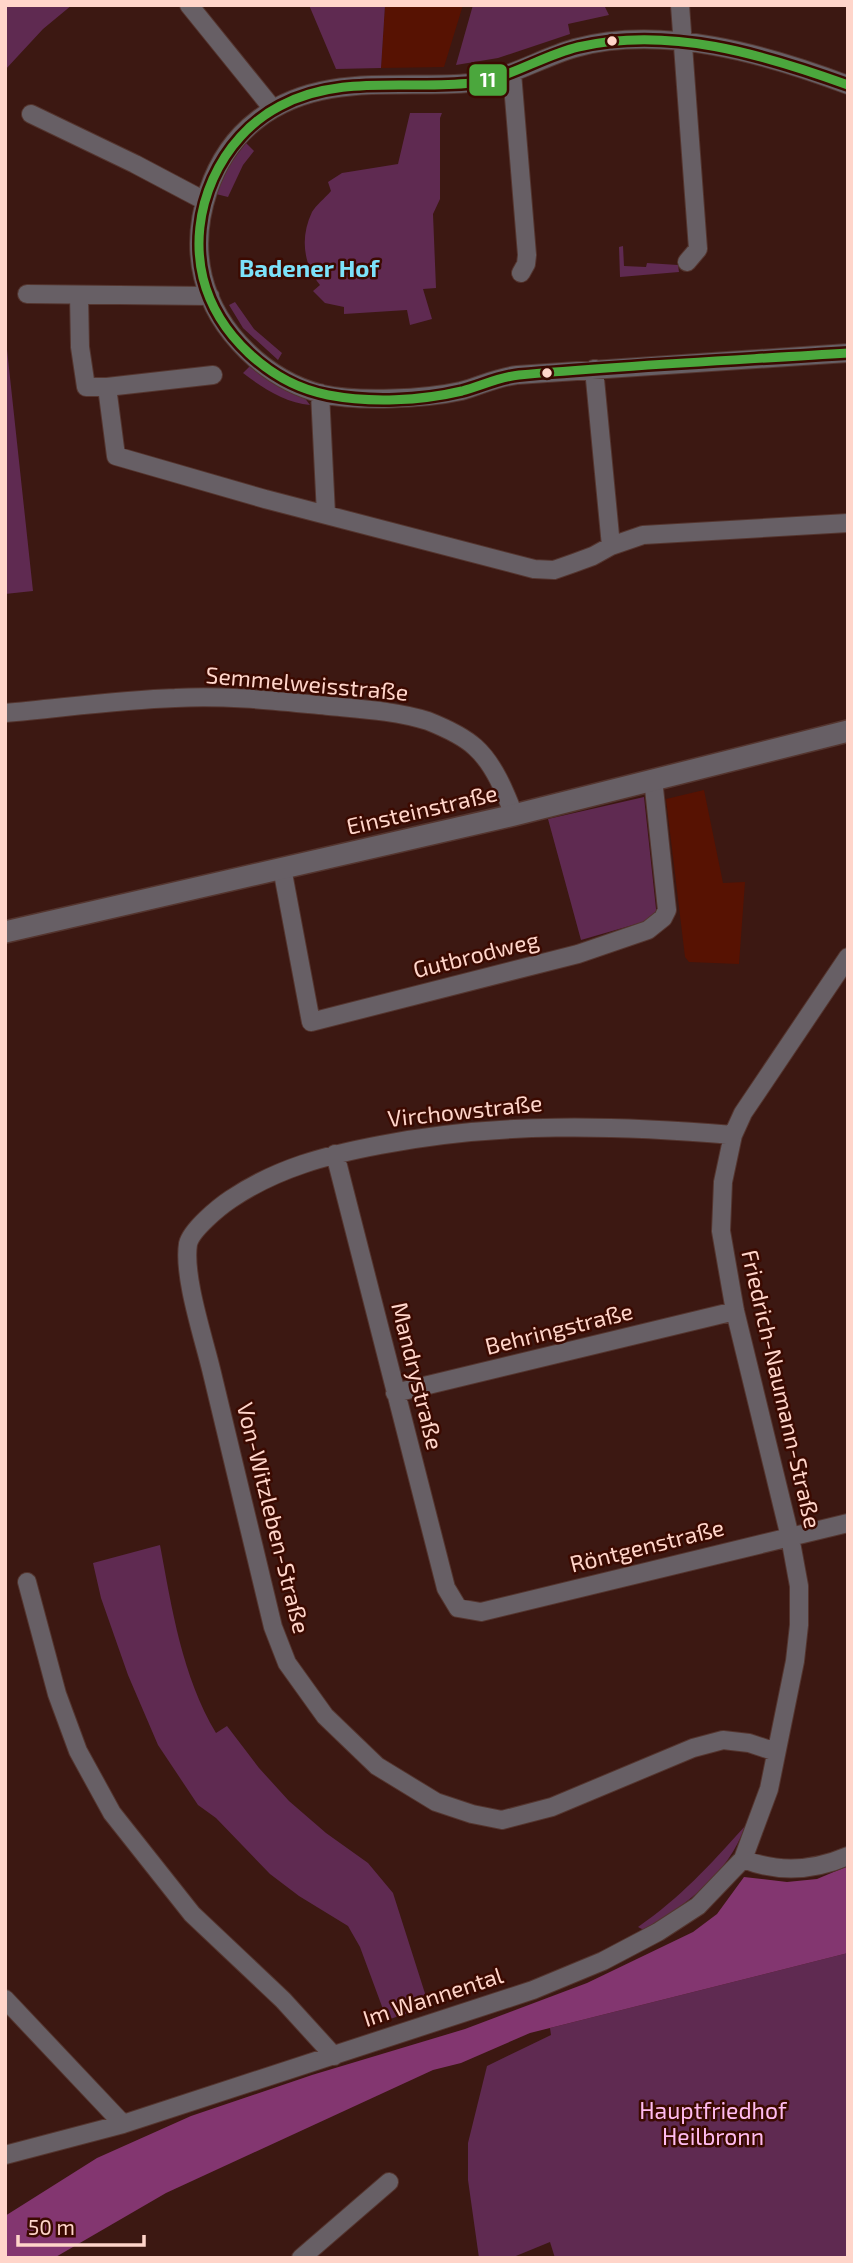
<svg xmlns="http://www.w3.org/2000/svg" width="853" height="2263" font-family="'Exo 2',sans-serif">
	<style>
		.built { fill: #571202 }
		.green { fill: #5f2a51 }
		.forest { fill: #833670 }
		.lines { fill: none; stroke-linecap: round; stroke-linejoin: round }
		.minor-casing { stroke: #54352f; stroke-width: 20 }
		.tertiary-casing { stroke: #54352f; stroke-width: 24 }
		.minor { stroke: #675f65; stroke-width: 18 }
		.tertiary { stroke: #675f65; stroke-width: 21 }
		.bus-1-casing { stroke: #3b0a01; stroke-width: 14 }
		.bus-1 { stroke: #4ba73d; stroke-width: 9 }
		.bus-dot { fill: #ffd5ca; stroke: #3b0a01; stroke-width: 2.5 }
		.labels { text-anchor: middle; stroke-width: 5; stroke-linejoin: round; paint-order: stroke }
		.street-label { font-size: 23px; fill: #ffd5ca; stroke: #3b0a01 }
		.park-label { font-size: 23px; fill: #ffbbef; stroke: #3b0a01 }
		.neighbourhood-label { font-size: 24px; font-weight: bold; fill: #7ce1f9; stroke: #3b0a01 }
		.line-badge { stroke: #3b0a01; stroke-width: 2.5 }
		.badge-label { font-size: 19px; text-anchor: middle; font-weight: bold; fill: #fff }
	</style>
	<rect width="100%" height="100%" fill="#3c1812"/>
	<path class="built" d="M385 5H463L444 67 381 68Z
		M704 790 723 883 745 882 739 964 689 962 685 957 666 799Z"/>
	<path class="green" d="M5 5H72L43 29 5 70Z
		M309 5H385L381 68 336 69Z
		M473 5H604L609 15 568 24 570 34 498 58 456 65Z
		M410 113H442L440 118V199L433 214 436 288 423 289 432 319 410 325 407 310 344 314V307L325 303 313 291 320 285C303 264 300 237 312 212 316 205 325 198 331 191L328 182 342 173 398 164Z
		M246 143 254 151 243 165 228 197 216 194 229 165Z
		M623 246 624 266 646 267 647 263 678 265 679 272 620 277 619 247Z
		M235 302 254 329 282 353 278 360 243 328 229 305Z
		M5 331 33 591 5 594Z
		M250 366 269 380 304 397 310 405C286 403 262 388 243 373Z
		M644 797 657 918 581 940 548 819Z
		M160 1545C172 1609 182 1676 216 1733L227 1726 259 1768 289 1801 326 1833 368 1863 393 1893 429 2006 387 2020 360 1947 348 1926 299 1896 270 1874 216 1818 198 1805 158 1745 128 1675 101 1598 93 1563Z
		M745 1826C728 1875 687 1904 644 1930L638 1927C681 1897 710 1865 745 1826Z
		M848 1953V2258H555L550 2242 511 2258H479L468 2180V2143L487 2066 551 2035 550 2028Z"/>
	<path class="forest" d="M848 1866V1953L530 2033 461 2063 433 2070 166 2193 54 2258H5V2216L97 2158 191 2116 312 2075 465 2029 587 1983 693 1932 717 1914 744 1877 787 1882 817 1879Z"/>
	<g class="lines">
		<defs>
			<path id="minor" d="M189 5 273 109
				M680 5 698 249 687 262
				M512 73 527 255 526 264 521 273
				M848 85C766 54 662 24 575 48 540 58 508 79 471 83 398 89 319 72 257 120 212 154 190 222 203 277 217 333 267 380 322 394 358 402 425 399 461 391 480 386 497 377 517 375L848 353
				M31 114 135 164 205 201
				M27 294 210 296
				M79 295 80 347 86 387H107L116 456 265 499 534 569 554 570 574 563 593 556 611 546 643 535 848 523
				M594 369 611 546
				M107 387 213 375
				M320 393 326 514
				M5 713C62 708 118 700 175 698 226 695 278 701 329 706 361 709 397 711 428 721 443 727 463 736 475 747 494 764 505 792 514 815
				M282 868 311 1022 578 954 648 930 663 918 667 910 653 779
				M733 1135C615 1125 497 1122 380 1145 327 1155 277 1168 231 1199 219 1207 191 1230 188 1244 183 1276 203 1336 211 1369 232 1455 253 1541 273 1627L287 1663 325 1716 377 1766 436 1802 472 1814 502 1820 552 1807 693 1748 723 1740 749 1743 776 1752
				M335 1154 446 1588 458 1608 481 1612 848 1523
				M395 1393 735 1311
				M27 1582 57 1694 78 1751 112 1813 192 1914 283 2000 334 2056
				M743 1859C778 1873 813 1871 848 1856
				M5 1999 123 2124
				M5 2155 123 2124 533 1990 603 1961 658 1932 698 1906 743 1859 769 1789 795 1661 799 1625V1586L790 1537 735 1311 721 1231 723 1182 733 1135 743 1113 848 957
				M301 2258 389 2182"/>
			<path id="tertiary" d="M5 932 514 815 848 731"/>
		</defs>
		<use href="#minor" class="minor-casing"/>
		<use href="#tertiary" class="tertiary-casing"/>
		<use href="#minor" class="minor"/>
		<use href="#tertiary" class="tertiary"/>
		<defs>
			<path id="bus-1" d="M848 85C762 54 669 26 578 47 541 56 509 79 471 83 408 90 339 74 280 106 220 137 187 212 203 278 217 334 270 384 328 395 370 403 420 401 462 391 481 386 499 377 519 375 628 365 738 360 848 353"/>
		</defs>
		<use href="#bus-1" class="bus-1-casing"/>
		<use href="#bus-1" class="bus-1"/>
	</g>
	<g class="bus-dot">
		<circle cx="612" cy="41" r="6"/>
		<circle cx="547" cy="373" r="6"/>
	</g>
	<g class="labels">
		<g class="street-label">
			<text transform="translate(307 684) rotate(5)" y="8">Semmelweisstraße</text>
			<text transform="translate(422 810) rotate(-13)" y="8">Einsteinstraße</text>
			<text transform="translate(476 955) rotate(-14)" y="8">Gutbrodweg</text>
			<text transform="translate(465 1111) rotate(-6)" y="8">Virchowstraße</text>
			<text transform="translate(559 1329) rotate(-14)" y="8">Behringstraße</text>
			<text transform="translate(417 1376) rotate(76)" y="8">Mandrystraße</text>
			<text transform="translate(781 1389) rotate(77)" y="8">Friedrich-Naumann-Straße</text>
			<text transform="translate(273 1518) rotate(76)" y="8">Von-Witzleben-Straße</text>
			<text transform="translate(647 1546) rotate(-14)" y="8">Röntgenstraße</text>
			<text transform="translate(433 1997) rotate(-18)" y="8">Im Wannental</text>
		</g>
		<g class="park-label">
			<text x="713" y="2119">Hauptfriedhof<tspan x="713" dy="26">Heilbronn</tspan></text>
		</g>
		<g class="neighbourhood-label">
			<text x="309" y="277">Badener Hof</text>
		</g>
	</g>
	<rect class="line-badge" x="468" y="63" width="40" height="34" rx="7" fill="#4ba73d"/>
	<g class="badge-label">
		<text x="488" y="87">11</text>
	</g>
	<rect width="853" height="2263" fill="none" stroke="#ffd5ca" stroke-width="14"/>
	<path d="M18 2235v10h126v-10" fill="none" stroke="#ffd5ca" stroke-width="3.5"/>
	<text x="28" y="2235" font-size="21" fill="#ffd5ca" stroke="#3b0a01" stroke-width="5" paint-order="stroke">50 m</text>
</svg>
